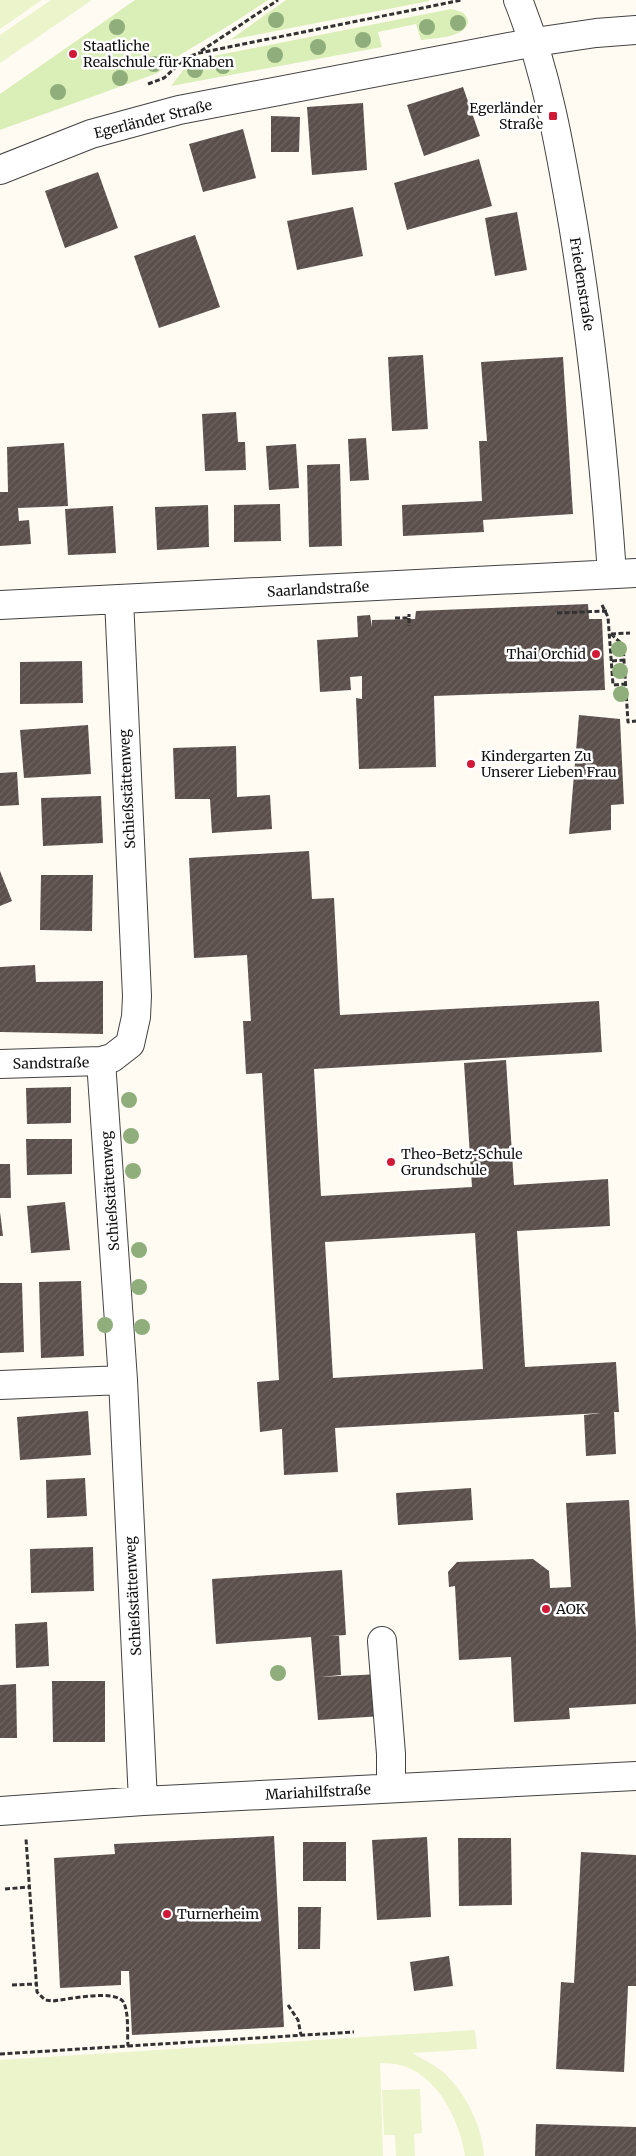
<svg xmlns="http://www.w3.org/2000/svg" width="636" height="2156" font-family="Merriweather,serif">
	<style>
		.grass { fill: #daeeb7 }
		.pitch { fill: #ebf4ca }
		.building { fill: url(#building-hatch); fill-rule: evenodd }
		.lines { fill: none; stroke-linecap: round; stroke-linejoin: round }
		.minor-casing { stroke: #434343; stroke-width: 30 }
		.path { stroke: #323232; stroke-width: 3; stroke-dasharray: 5 2.5; stroke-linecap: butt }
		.minor { stroke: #fff; stroke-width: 28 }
		.tree { fill: #8fae7b }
		.poi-dot { fill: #cf1937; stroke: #fff; stroke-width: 2 }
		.labels { text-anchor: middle; stroke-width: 5; stroke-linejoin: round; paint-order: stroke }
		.poi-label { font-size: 14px; fill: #101010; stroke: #fff; text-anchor: start }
		.street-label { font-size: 14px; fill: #101010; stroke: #fff }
	</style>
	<defs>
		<pattern id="building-hatch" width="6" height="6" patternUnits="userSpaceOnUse" patternTransform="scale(1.25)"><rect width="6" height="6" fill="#5a4f4b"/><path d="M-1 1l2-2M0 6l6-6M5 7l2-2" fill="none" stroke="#6d6461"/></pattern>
	</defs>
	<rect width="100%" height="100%" fill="#fffbf3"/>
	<path class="grass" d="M135 0H268C240 19 212 36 183 53 173 59 166 69 155 74L0 130V94Z
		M286 0H429V1L230 40Z
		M451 9C460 11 468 13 468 23 463 38 435 38 421 40L416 24 378 32 382 47 171 86 188 64 203 58Z"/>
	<path class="pitch" d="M0 0H42L0 29Z
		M51 0H92L0 63V35Z
		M475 2030 477 2049 412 2053C422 2059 433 2064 442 2071 464 2090 483 2127 484 2156H465C460 2121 438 2075 400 2065 394 2063 387 2064 380 2063L383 2156H0V2060Z
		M420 2089 422 2133 414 2134 415 2156H396L395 2135H384L382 2090Z"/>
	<path class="building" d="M463 87 480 136 424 156 407 105Z
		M363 103 367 170 312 175 307 107Z
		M271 116 300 117 299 152H271Z
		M243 129 256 178 203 192 189 144Z
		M479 159 492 206 407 230 394 183Z
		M98 172 118 228 65 248 45 191Z
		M353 207 363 256 297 270 287 221Z
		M517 212 527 270 495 276 485 218Z
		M195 235 220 307 159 328 134 256Z
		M423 355 428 429 392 431 388 357Z
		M563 357 573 514 483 520 484 532 403 536 402 505 482 501 479 441H487L481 362Z
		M236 412 238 442H245L246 470 205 471 202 414Z
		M366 438 369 480 350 481 348 439Z
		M64 443 68 506 18 508 19 521 29 520 31 544 0 546V492H8L7 447Z
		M296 444 299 488 269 490 266 446Z
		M340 464 342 546 309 547 307 465Z
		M280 504 281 541 234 542V505Z
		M208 505 209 547 157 550 155 507Z
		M113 506 116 553 68 555 65 509Z
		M588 604 589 619H602L605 690 434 696 436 767 359 769 356 698 362 699V676L350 677 351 690 320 692 317 640 358 637 357 616 370 615 372 627V620L415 619 416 611Z
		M82 661 83 703 20 704V662Z
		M579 715 620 719 624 804 611 805V830L569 834Z
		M88 725 91 774 24 778 20 730Z
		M236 746 237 797 270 795 272 829 212 833 210 799H175L173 748Z
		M17 772 19 805 0 806V773Z
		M101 796 103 843 43 846 41 798Z
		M309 851 312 899 334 898 340 1015 599 1001 602 1052 314 1069 321 1196 472 1187 464 1063 506 1060 514 1185 608 1179 610 1226 517 1231 525 1367 616 1362 619 1412H614L616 1454 586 1456 584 1415 601 1413 335 1428 338 1472 284 1475 282 1429 260 1432 257 1382 279 1380 262 1073 246 1074 243 1021H251L247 955 194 958 189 858ZM475 1233 483 1369 333 1378 325 1242Z
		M0 871 12 901 0 906Z
		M41 875H93L92 931 40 930Z
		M35 965 36 982 103 981V1034L0 1032V967Z
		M71 1087V1123L27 1124 26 1088Z
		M26 1139H72V1174L27 1175Z
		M0 1164H10L11 1198H0Z
		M65 1202 70 1250 31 1253 27 1206Z
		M0 1212 3 1236H0Z
		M81 1281 84 1356 41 1358 39 1282Z
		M0 1283H22L24 1352 0 1353Z
		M88 1411 91 1455 20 1460 17 1417Z
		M85 1478 87 1516 47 1518 46 1480Z
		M471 1488 473 1520 398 1525 396 1493Z
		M629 1500 636 1631V1704L569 1708 570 1719 514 1722 511 1657 459 1660 455 1586 449 1587 448 1572 457 1562 533 1559 549 1571 550 1588 571 1587 566 1503Z
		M93 1547 94 1591 31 1593 30 1549Z
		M342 1570 346 1635 330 1636H339L341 1675 319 1677 381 1674 383 1716 318 1720 311 1637 216 1644 212 1579Z
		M47 1622 49 1666 16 1668 15 1624Z
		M52 1681H105V1742H53Z
		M16 1684 17 1738H0V1685Z
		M274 1836 284 2027 132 2035 129 1971H121V1985L60 1988 54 1858 115 1854 114 1844Z
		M427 1837 431 1917 377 1920 372 1840Z
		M458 1838H511L512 1905 459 1906Z
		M303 1842H346V1881H303Z
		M581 1852 636 1855V1986H628L624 2072 556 2069 561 1982 574 1983Z
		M298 1907H321L320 1949H298Z
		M449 1956 453 1986 414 1991 410 1962Z
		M536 2124 636 2127V2156H535Z"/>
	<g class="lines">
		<defs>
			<path id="minor" d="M518 0C547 72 560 148 573 224 592 340 604 457 612 574
				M0 170 91 134 179 110 535 42 596 33 636 30
				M0 605 636 573
				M101 1061 123 1380 143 1801
				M0 1064 101 1061 112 1058 130 1044 136 1017 137 996 119 599
				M0 1385 123 1380
				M382 1641 391 1754V1788
				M0 1811 143 1801 636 1776"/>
		</defs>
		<use href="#minor" class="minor-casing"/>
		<path class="path" d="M201 51 278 0
			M148 84 164 78 187 57 199 53 462 0
			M602 605 608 617 613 685 625 684
			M557 613 607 611
			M395 618H409V614
			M409 618V626
			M611 634 623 645 628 722 636 721
			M611 634 630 633
			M612 661 624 660
			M5 1889 29 1887
			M12 1985 35 1984
			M288 2005 298 2020 301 2035
			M128 2046 354 2032
			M0 2054 128 2046C127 2033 129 2015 124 2003 117 1988 66 2000 52 2001L45 2000 37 1992 26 1839"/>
		<use href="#minor" class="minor"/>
	</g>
	<g class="tree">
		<circle cx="276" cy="20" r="8"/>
		<circle cx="458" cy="23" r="8"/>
		<circle cx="117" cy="27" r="8"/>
		<circle cx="427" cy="27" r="8"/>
		<circle cx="363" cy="40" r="8"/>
		<circle cx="318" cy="47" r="8"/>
		<circle cx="275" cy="55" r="8"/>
		<circle cx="154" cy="64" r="8"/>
		<circle cx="223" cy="66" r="8"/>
		<circle cx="195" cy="70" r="8"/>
		<circle cx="120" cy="78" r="8"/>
		<circle cx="58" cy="92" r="8"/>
		<circle cx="619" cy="649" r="8"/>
		<circle cx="620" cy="671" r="8"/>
		<circle cx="621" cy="694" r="8"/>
		<circle cx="129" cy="1100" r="8"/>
		<circle cx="131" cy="1136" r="8"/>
		<circle cx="133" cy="1171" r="8"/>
		<circle cx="139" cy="1250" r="8"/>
		<circle cx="139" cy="1287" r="8"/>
		<circle cx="105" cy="1325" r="8"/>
		<circle cx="142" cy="1327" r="8"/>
		<circle cx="278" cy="1673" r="8"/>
	</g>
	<g class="poi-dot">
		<circle cx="73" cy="54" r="5"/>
		<rect x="548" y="111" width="10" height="10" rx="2.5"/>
		<circle cx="596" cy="654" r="5"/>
		<circle cx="471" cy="764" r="5"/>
		<circle cx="391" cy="1162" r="5"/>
		<circle cx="546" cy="1609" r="5"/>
		<circle cx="167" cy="1914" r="5"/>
	</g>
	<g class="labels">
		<g class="poi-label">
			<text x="83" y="51">Staatliche<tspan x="83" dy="16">Realschule für Knaben</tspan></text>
			<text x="543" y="113" text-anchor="end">Egerländer<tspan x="543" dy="16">Straße</tspan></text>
			<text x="586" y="659" text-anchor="end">Thai Orchid</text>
			<text x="481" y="761">Kindergarten Zu<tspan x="481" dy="16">Unserer Lieben Frau</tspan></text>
			<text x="401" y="1159">Theo-Betz-Schule<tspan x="401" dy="16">Grundschule</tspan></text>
			<text x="556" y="1614">AOK</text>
			<text x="177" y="1919">Turnerheim</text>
		</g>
		<g class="street-label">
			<text transform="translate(153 119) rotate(-14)" y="5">Egerländer Straße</text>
			<text transform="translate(582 284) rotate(81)" y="5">Friedenstraße</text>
			<text transform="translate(318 589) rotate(-3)" y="5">Saarlandstraße</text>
			<text transform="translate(127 789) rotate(-93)" y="5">Schießstättenweg</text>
			<text transform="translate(51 1063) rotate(-1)" y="5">Sandstraße</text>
			<text transform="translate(110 1191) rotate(-94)" y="5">Schießstättenweg</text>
			<text transform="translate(133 1596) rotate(-93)" y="5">Schießstättenweg</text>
			<text transform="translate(318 1792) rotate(-3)" y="5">Mariahilfstraße</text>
		</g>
	</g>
</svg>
